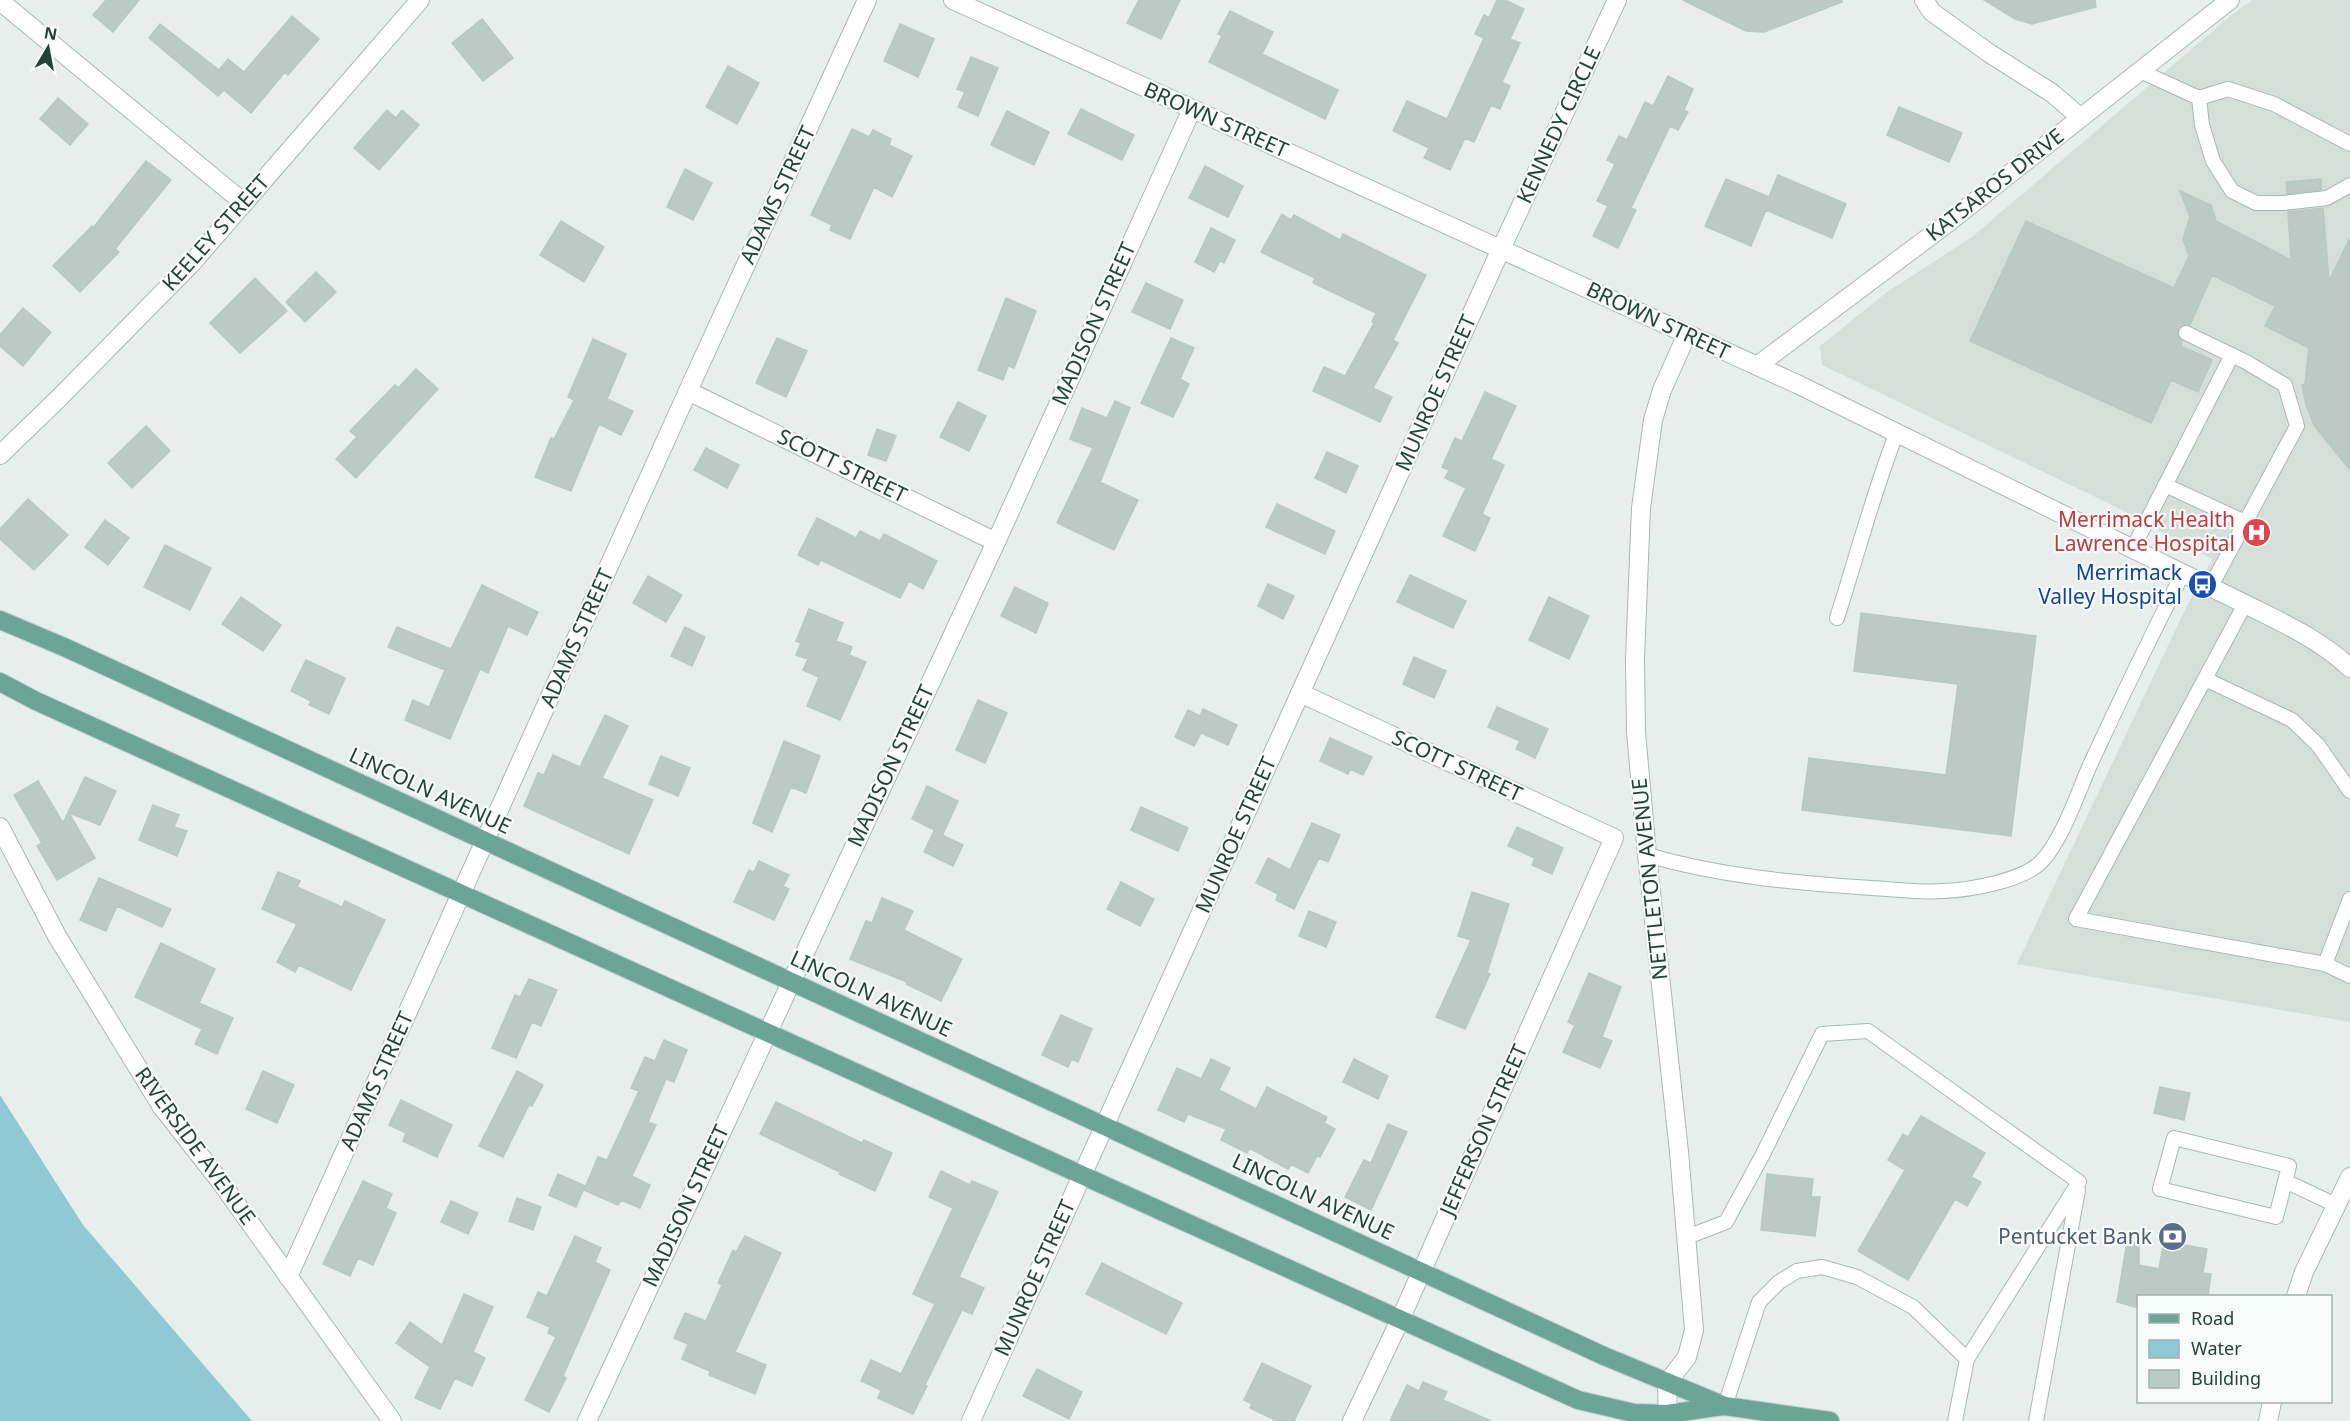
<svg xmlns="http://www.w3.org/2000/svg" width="2350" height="1421" font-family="'Noto Sans',sans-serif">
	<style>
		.built { fill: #d4dfda }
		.water { fill: #8ec9d4 }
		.building { fill: #bbcac4; stroke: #b8c9c2; stroke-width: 1.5 }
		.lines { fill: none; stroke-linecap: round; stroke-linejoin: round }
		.service-casing { stroke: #a8b8b2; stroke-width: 16 }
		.minor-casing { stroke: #a8b8b2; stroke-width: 20 }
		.tertiary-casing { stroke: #a8b8b2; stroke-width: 20 }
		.primary-casing { stroke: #c2cac8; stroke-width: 20 }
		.service { stroke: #fff; stroke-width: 14 }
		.minor { stroke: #fff; stroke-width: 18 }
		.tertiary { stroke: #fff; stroke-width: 18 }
		.primary { stroke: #6aa596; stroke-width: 18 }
		.labels { text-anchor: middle; stroke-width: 4.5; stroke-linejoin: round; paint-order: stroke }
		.street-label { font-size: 21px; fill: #24423a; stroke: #f7fbf9 }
		.health-label { font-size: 21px; fill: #be3a42; stroke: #f7fbf9; text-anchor: end }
		.transit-label { font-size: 21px; fill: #164399; stroke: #f7fbf9; text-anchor: end }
		.service-label { font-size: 21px; fill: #4e5e75; stroke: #f7fbf9; text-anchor: end }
	</style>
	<rect width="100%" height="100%" fill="#e6efeb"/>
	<path class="built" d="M2252 0H2350V1022L2017 964 2183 614 2212 559 2112 505 1822 365 1820 346 1887 292 1972 237 2229 17Z"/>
	<path class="water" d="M0 1095 83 1225 252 1421H0Z"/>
	<path class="building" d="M106 0H139L113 32 93 15Z
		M1139 0H1180L1161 39 1127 23Z
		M1497 0H1505L1524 9 1510 39 1520 43 1502 82 1510 86 1500 109 1491 105 1474 142 1465 138 1450 170 1424 158 1429 148 1393 131 1407 101 1447 119 1484 38 1475 34 1484 15 1489 18Z
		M1683 0H1842V2L1764 32 1746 31Z
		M1984 0H2095L2096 7 2032 24 2015 19Z
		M1230 11 1273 32 1262 54 1338 90 1325 119 1209 62 1222 36 1218 34Z
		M292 16 319 39 288 75 285 72 251 113 224 90 218 96 149 38 160 24 219 70 228 59 244 72Z
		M482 19 513 58 483 81 452 43Z
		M900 24 934 39 918 77 884 61Z
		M971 57 998 68 978 116 958 107 965 92 957 89Z
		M728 66 759 83 737 124 706 107Z
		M1668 76 1693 89 1684 110 1688 112 1678 130 1670 126 1631 208 1636 210 1618 248 1593 236 1608 206 1597 201 1615 164 1607 160 1619 136 1627 140 1645 102 1653 106Z
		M58 98 88 124 70 145 40 119Z
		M1899 107 1962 133 1949 162 1887 135Z
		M1081 109 1134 135 1122 160 1068 134Z
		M387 110 396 118 402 110 419 125 379 170 354 148Z
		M1007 111 1049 132 1034 165 991 145Z
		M852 129 869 137 873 130 891 139 889 145 912 156 892 197 874 187 850 239 830 230 832 225 811 215Z
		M146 161 171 180 115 249 119 252 80 292 53 266 92 226 93 228Z
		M1205 166 1243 186 1228 217 1189 198Z
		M685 169 712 183 693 220 667 207Z
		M1778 175 1846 204 1832 238 1766 210 1751 246 1705 226 1726 179 1769 197Z
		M2321 179V190L2287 194 2286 182Z
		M2180 191 2211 205 2216 221 2291 260 2288 212 2323 208 2329 281 2350 238V470L2314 425 2306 405 2302 385 2305 384 2309 348 2265 326 2275 306 2212 275 2190 325H2181L2177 333 2182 341 2181 346 2212 360 2198 392 2171 380 2151 423 1970 341 2026 221 2174 288 2189 256 2183 239 2190 217Z
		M1282 214 1291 220 1294 215 1340 240 1343 234 1426 275 1393 340 1398 343 1373 388 1392 397 1380 422 1313 391 1324 367 1345 376 1374 323 1372 322 1376 313 1313 283 1315 278 1261 252Z
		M561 221 604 247 584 282 540 255Z
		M1211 228 1235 240 1224 263 1220 261 1214 272 1195 262Z
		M316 272 336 292 305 322 286 302Z
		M255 278 287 311 240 353 210 323Z
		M1146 283 1183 300 1170 329 1132 312Z
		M1006 298 1036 311 1014 368 1008 366 1003 380 978 370Z
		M23 308 51 332 23 366 0 346V335Z
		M777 338 807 351 786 397 756 383Z
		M1171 338 1194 348 1180 379 1189 384 1173 417 1141 403Z
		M593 339 626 354 607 399 633 411 621 435 599 424 571 491 535 477 551 438 554 439 574 400 568 397Z
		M416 369 438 389 356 478 336 459 357 437 350 431 395 385 398 388Z
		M1485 392 1516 406 1491 459 1504 465 1482 514 1490 518 1475 551 1443 536 1466 488 1445 478 1449 470 1442 467 1455 438 1462 441Z
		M1115 401 1130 408 1100 482 1138 500 1114 550 1057 523 1093 448 1070 439 1082 408 1107 418Z
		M958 402 986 416 969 451 940 437Z
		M146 426 170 451 132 488 108 463Z
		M877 429 896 436 886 461 868 455Z
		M706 448 739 465 727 488 694 470Z
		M1327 452 1358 466 1346 493 1315 478Z
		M28 499 68 535 34 570 0 539V529Z
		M1277 504 1335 531 1325 554 1266 527Z
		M817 518 856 538 860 531 880 541 884 534 937 561 923 589 909 581 900 598 821 560 818 565 798 555Z
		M105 520 129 538 108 565 85 547Z
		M165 545 211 568 190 610 144 587Z
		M1410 575 1466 601 1453 628 1397 602Z
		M648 576 682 595 666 622 633 603Z
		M1268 584 1294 596 1283 619 1258 606Z
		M482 585 538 612 527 635 508 626 488 673 480 669 450 739 405 720 413 700 429 707 445 670 388 647 397 627 451 649Z
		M1015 587 1048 603 1036 633 1001 616Z
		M241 597 281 625 263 651 222 624Z
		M1549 597 1589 616 1569 659 1529 640Z
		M809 609 843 623 836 641 852 647 849 655 866 662 840 720 807 706 819 677 803 670 808 659 796 655 801 643 796 641Z
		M1861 613 2036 636 2011 836 1802 810 1809 758 1946 775 1958 684 1854 671Z
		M685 627 705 637 692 666 671 656Z
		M1414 657 1446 671 1434 698 1403 684Z
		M306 660 345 678 329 714 309 705 311 701 291 691Z
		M978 700 1007 713 985 763 956 750Z
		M1497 707 1548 729 1535 758 1516 749 1520 741 1488 727Z
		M1203 709 1237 725 1228 745 1201 733 1194 746 1175 737 1188 710 1200 716Z
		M605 715 628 726 602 778 653 800 629 854 524 806 538 773 544 775 553 755 580 767Z
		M1330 738 1372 757 1363 775 1350 769 1348 774 1320 761Z
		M784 741 820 756 806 793 791 787 772 832 753 823Z
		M661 756 690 768 678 796 649 784Z
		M85 777 116 791 100 825 69 813 95 858 57 880 37 846 42 843 14 795 38 781 63 823Z
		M927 786 958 801 943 834 912 819Z
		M153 805 179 815 174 827 187 831 177 856 139 840Z
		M1141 807 1188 828 1178 851 1131 830Z
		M1312 823 1340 835 1328 862 1319 858 1294 909 1276 900 1278 894 1256 883 1268 858 1290 870Z
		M1517 827 1563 848 1552 874 1532 865 1535 858 1508 846Z
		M934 831 963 845 953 866 924 852Z
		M759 861 789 875 783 886 789 889 774 920 734 902 749 870 754 872Z
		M278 872 300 881 297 887 342 907 345 901 385 920 351 990 299 965 295 972 277 962 297 924 262 909Z
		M99 878 171 909 162 927 117 906 106 931 80 920Z
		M1121 882 1154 899 1140 926 1107 909Z
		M1472 892 1509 904 1487 973 1490 974 1465 1029 1436 1017 1471 940 1458 936Z
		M882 898 913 911 904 930 962 959 941 1001 906 984 907 982 850 959 866 921 872 923Z
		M1309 911 1336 922 1326 947 1299 936Z
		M161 943 215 969 199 1003 233 1018 217 1054 195 1044 202 1029 135 997Z
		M1589 973 1621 987 1602 1037 1612 1041 1600 1068 1563 1052 1575 1025 1568 1022Z
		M529 979 557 990 541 1026 532 1022 516 1058 492 1048 515 995 520 997Z
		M1061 1015 1092 1029 1078 1062 1072 1059 1068 1067 1042 1055Z
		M664 1040 687 1050 674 1082 666 1079 648 1122 656 1125 632 1176 650 1185 640 1208 621 1200 618 1205 584 1190 598 1157 607 1160 639 1091 631 1088 645 1057 655 1061Z
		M1211 1059 1230 1068 1219 1090 1256 1109 1267 1087 1327 1117 1324 1123 1335 1129 1320 1157 1317 1156 1308 1173 1291 1164 1288 1169 1249 1148 1247 1153 1221 1140 1226 1129 1188 1114 1184 1122 1158 1110 1177 1068 1201 1079Z
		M1354 1059 1388 1076 1378 1099 1343 1082Z
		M263 1071 294 1085 277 1123 246 1109Z
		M517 1071 543 1085 532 1106 529 1105 503 1157 479 1146Z
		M2160 1087 2190 1093 2184 1120 2154 1113Z
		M401 1100 452 1125 437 1157 403 1141 406 1133 389 1125Z
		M776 1102 862 1143 864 1140 892 1153 875 1191 839 1174 840 1172 760 1134Z
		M1921 1116 1985 1153 1971 1177 1981 1182 1967 1206 1955 1199 1908 1280 1858 1251 1905 1170 1888 1160 1903 1134 1908 1137Z
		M1388 1124 1407 1132 1371 1210 1345 1197 1364 1160 1371 1163Z
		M941 1171 970 1185 972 1181 998 1192 959 1277 984 1288 972 1314 962 1310 925 1385 927 1386 913 1414 878 1398 881 1390 861 1381 871 1360 901 1374 935 1304 913 1294 953 1208 929 1197Z
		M558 1174 585 1186 576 1207 549 1195Z
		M1767 1174 1813 1179 1811 1197H1820L1815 1236 1761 1230Z
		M363 1181 392 1194 386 1208 396 1213 373 1265 358 1258 350 1276 323 1264Z
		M517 1198 541 1207 533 1230 509 1221Z
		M451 1201 478 1213 468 1234 441 1222Z
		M575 1236 601 1248 595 1262 610 1270 563 1376 566 1378 549 1412 525 1400 556 1337 548 1333 550 1327 527 1317 538 1292 547 1296Z
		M745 1236 781 1253 735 1352 766 1365 755 1394 709 1375 710 1371 682 1359 688 1344 674 1338 685 1313 706 1321 722 1285 718 1283 733 1250 736 1252Z
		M2127 1242 2139 1243V1265L2159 1269 2163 1246 2178 1249V1244L2207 1249 2203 1273 2211 1274 2208 1296H2139V1308L2117 1302Z
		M1102 1263 1182 1303 1166 1334 1086 1294Z
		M464 1294 493 1307 473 1352 485 1358 472 1386 455 1378 440 1409 415 1398 430 1367 396 1343 410 1322 442 1345Z
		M1262 1363 1311 1386 1294 1421H1277L1250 1408 1252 1404 1244 1400Z
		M1037 1369 1082 1392 1069 1419 1023 1396Z
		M1423 1382 1447 1392 1443 1400 1491 1421H1390L1407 1385 1419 1391Z"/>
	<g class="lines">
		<defs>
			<path id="service" d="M2140 71 2199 98 2202 125 2213 161 2232 191 2256 203H2283L2327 198 2350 185
				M2199 98 2228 89 2274 104 2350 144
				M2186 333 2246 362 2285 385 2297 426 2211 586
				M2165 485 2245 522
				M2133 548 2232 355
				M2245 604 2076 919 2325 964 2350 976
				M1837 618C1857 556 1873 493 1897 432
				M2205 679 2292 720 2318 745 2350 791
				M1647 855C1719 876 1795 883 1871 888 1894 889 1919 893 1943 891 1970 890 2022 881 2041 862 2062 841 2078 792 2090 765 2120 700 2151 636 2183 573
				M2325 964 2350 899
				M2174 1138 2289 1166 2276 1217 2160 1189Z
				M2285 1181 2336 1205
				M1687 1237 1726 1222 1762 1156 1822 1034 1868 1031 2079 1182
				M1725 1406 1759 1302 1779 1282 1797 1271 1822 1267 1857 1277 1913 1307 1967 1359
				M1955 1421 1967 1359 2079 1182
				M2036 1421 2078 1190"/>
			<path id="minor" d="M953 0 1797 384 2245 604C2281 622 2321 640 2350 668
				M1924 0 1932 12 1989 53 2052 93 2081 118
				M0 1 244 203
				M1757 366 1945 225 2230 0
				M688 391 996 542
				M1300 693 1614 838 1400 1320 1352 1421
				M0 827 57 936 162 1107 220 1181 392 1421
				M288 1277 688 391 867 0
				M2296 1296 2304 1272 2350 1177
				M587 1421 996 542 1192 109
				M971 1421 1501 249 1617 0
				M1668 1421 1667 1383 1687 1357 1694 1330 1679 1152 1647 855 1636 732 1635 659 1641 508 1653 420 1662 390 1687 334
				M2268 1421 2272 1402"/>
			<path id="tertiary" d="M0 455 58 399 191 264 420 0"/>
			<path id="primary" d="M0 620 64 647 1604 1356 1725 1406 1830 1421
				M0 682 36 701 1578 1400 1634 1413 1667 1414 1723 1406"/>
		</defs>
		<use href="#service" class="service-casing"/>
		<use href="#minor" class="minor-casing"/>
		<use href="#tertiary" class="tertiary-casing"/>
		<use href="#primary" class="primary-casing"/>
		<use href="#service" class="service"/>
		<use href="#minor" class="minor"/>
		<use href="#tertiary" class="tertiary"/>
		<use href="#primary" class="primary"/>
	</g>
	<defs>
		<symbol id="hospital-disc" viewBox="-11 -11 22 22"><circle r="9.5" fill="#e0444e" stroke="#f7fbf9"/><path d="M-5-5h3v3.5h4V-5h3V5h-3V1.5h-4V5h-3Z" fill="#fff"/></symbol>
		<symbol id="bus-disc" viewBox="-11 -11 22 22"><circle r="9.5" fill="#1a4fb4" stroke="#f7fbf9"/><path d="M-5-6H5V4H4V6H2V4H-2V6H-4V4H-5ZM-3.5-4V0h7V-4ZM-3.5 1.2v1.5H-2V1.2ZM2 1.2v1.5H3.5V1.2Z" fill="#fff"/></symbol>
		<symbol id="bank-disc" viewBox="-11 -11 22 22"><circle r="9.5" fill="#5c6f8a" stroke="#f7fbf9"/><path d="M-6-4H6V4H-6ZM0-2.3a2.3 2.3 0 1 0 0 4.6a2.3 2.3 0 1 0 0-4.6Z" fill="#fff"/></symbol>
	</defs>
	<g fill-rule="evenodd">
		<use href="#hospital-disc" x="2240" y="516" width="33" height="33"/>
		<use href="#bus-disc" x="2186" y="568" width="33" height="33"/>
		<use href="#bank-disc" x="2156" y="1220" width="33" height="33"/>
	</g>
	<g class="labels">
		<g class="street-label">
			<text transform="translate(1216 120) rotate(24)" y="7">BROWN STREET</text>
			<text transform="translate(1559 125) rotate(-65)" y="7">KENNEDY CIRCLE</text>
			<text transform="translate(1995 185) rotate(-38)" y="7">KATSAROS DRIVE</text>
			<text transform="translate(778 195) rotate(-65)" y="7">ADAMS STREET</text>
			<text transform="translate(216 233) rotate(-48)" y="7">KEELEY STREET</text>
			<text transform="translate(1658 321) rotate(25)" y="7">BROWN STREET</text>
			<text transform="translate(1094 324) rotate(-66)" y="7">MADISON STREET</text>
			<text transform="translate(1436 393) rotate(-66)" y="7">MUNROE STREET</text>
			<text transform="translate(842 466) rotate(26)" y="7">SCOTT STREET</text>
			<text transform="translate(577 638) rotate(-66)" y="7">ADAMS STREET</text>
			<text transform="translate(891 766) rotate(-65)" y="7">MADISON STREET</text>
			<text transform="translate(1457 766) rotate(25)" y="7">SCOTT STREET</text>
			<text transform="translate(430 791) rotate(25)" y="7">LINCOLN AVENUE</text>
			<text transform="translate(1236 835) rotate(-66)" y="7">MUNROE STREET</text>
			<text transform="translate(1650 879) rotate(-96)" y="7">NETTLETON AVENUE</text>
			<text transform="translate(871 994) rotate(25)" y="7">LINCOLN AVENUE</text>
			<text transform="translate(377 1081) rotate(-66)" y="7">ADAMS STREET</text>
			<text transform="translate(1484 1130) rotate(-66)" y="7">JEFFERSON STREET</text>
			<text transform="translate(195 1146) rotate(54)" y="7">RIVERSIDE AVENUE</text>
			<text transform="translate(1313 1197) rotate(25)" y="7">LINCOLN AVENUE</text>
			<text transform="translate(686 1206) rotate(-65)" y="7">MADISON STREET</text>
			<text transform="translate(1035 1278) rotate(-66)" y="7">MUNROE STREET</text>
		</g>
		<g class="health-label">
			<text x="2235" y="527">Merrimack Health<tspan x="2235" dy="24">Lawrence Hospital</tspan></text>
		</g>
		<g class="transit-label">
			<text x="2182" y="580">Merrimack<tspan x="2182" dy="24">Valley Hospital</tspan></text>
		</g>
		<g class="service-label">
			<text x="2152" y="1244">Pentucket Bank</text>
		</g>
	</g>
	<rect x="2137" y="1295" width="195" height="108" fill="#f7fbf9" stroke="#a3b1ad" stroke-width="1.5"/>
	<rect x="2149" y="1314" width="30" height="9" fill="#6aa596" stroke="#a3b1ad" stroke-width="1.5"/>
	<text x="2191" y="1325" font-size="18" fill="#24423a">Road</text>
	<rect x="2149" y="1340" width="30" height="18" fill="#8ec9d4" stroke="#a3b1ad" stroke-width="1.5"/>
	<text x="2191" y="1355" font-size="18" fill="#24423a">Water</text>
	<rect x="2149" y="1370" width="30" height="18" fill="#bbcac4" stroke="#a3b1ad" stroke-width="1.5"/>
	<text x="2191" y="1385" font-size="18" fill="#24423a">Building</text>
	<g transform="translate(48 48) rotate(10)" stroke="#f7fbf9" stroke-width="4.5" paint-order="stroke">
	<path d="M0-4.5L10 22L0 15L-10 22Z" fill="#24423a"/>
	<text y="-9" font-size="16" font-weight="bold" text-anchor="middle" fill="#24423a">N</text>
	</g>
</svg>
